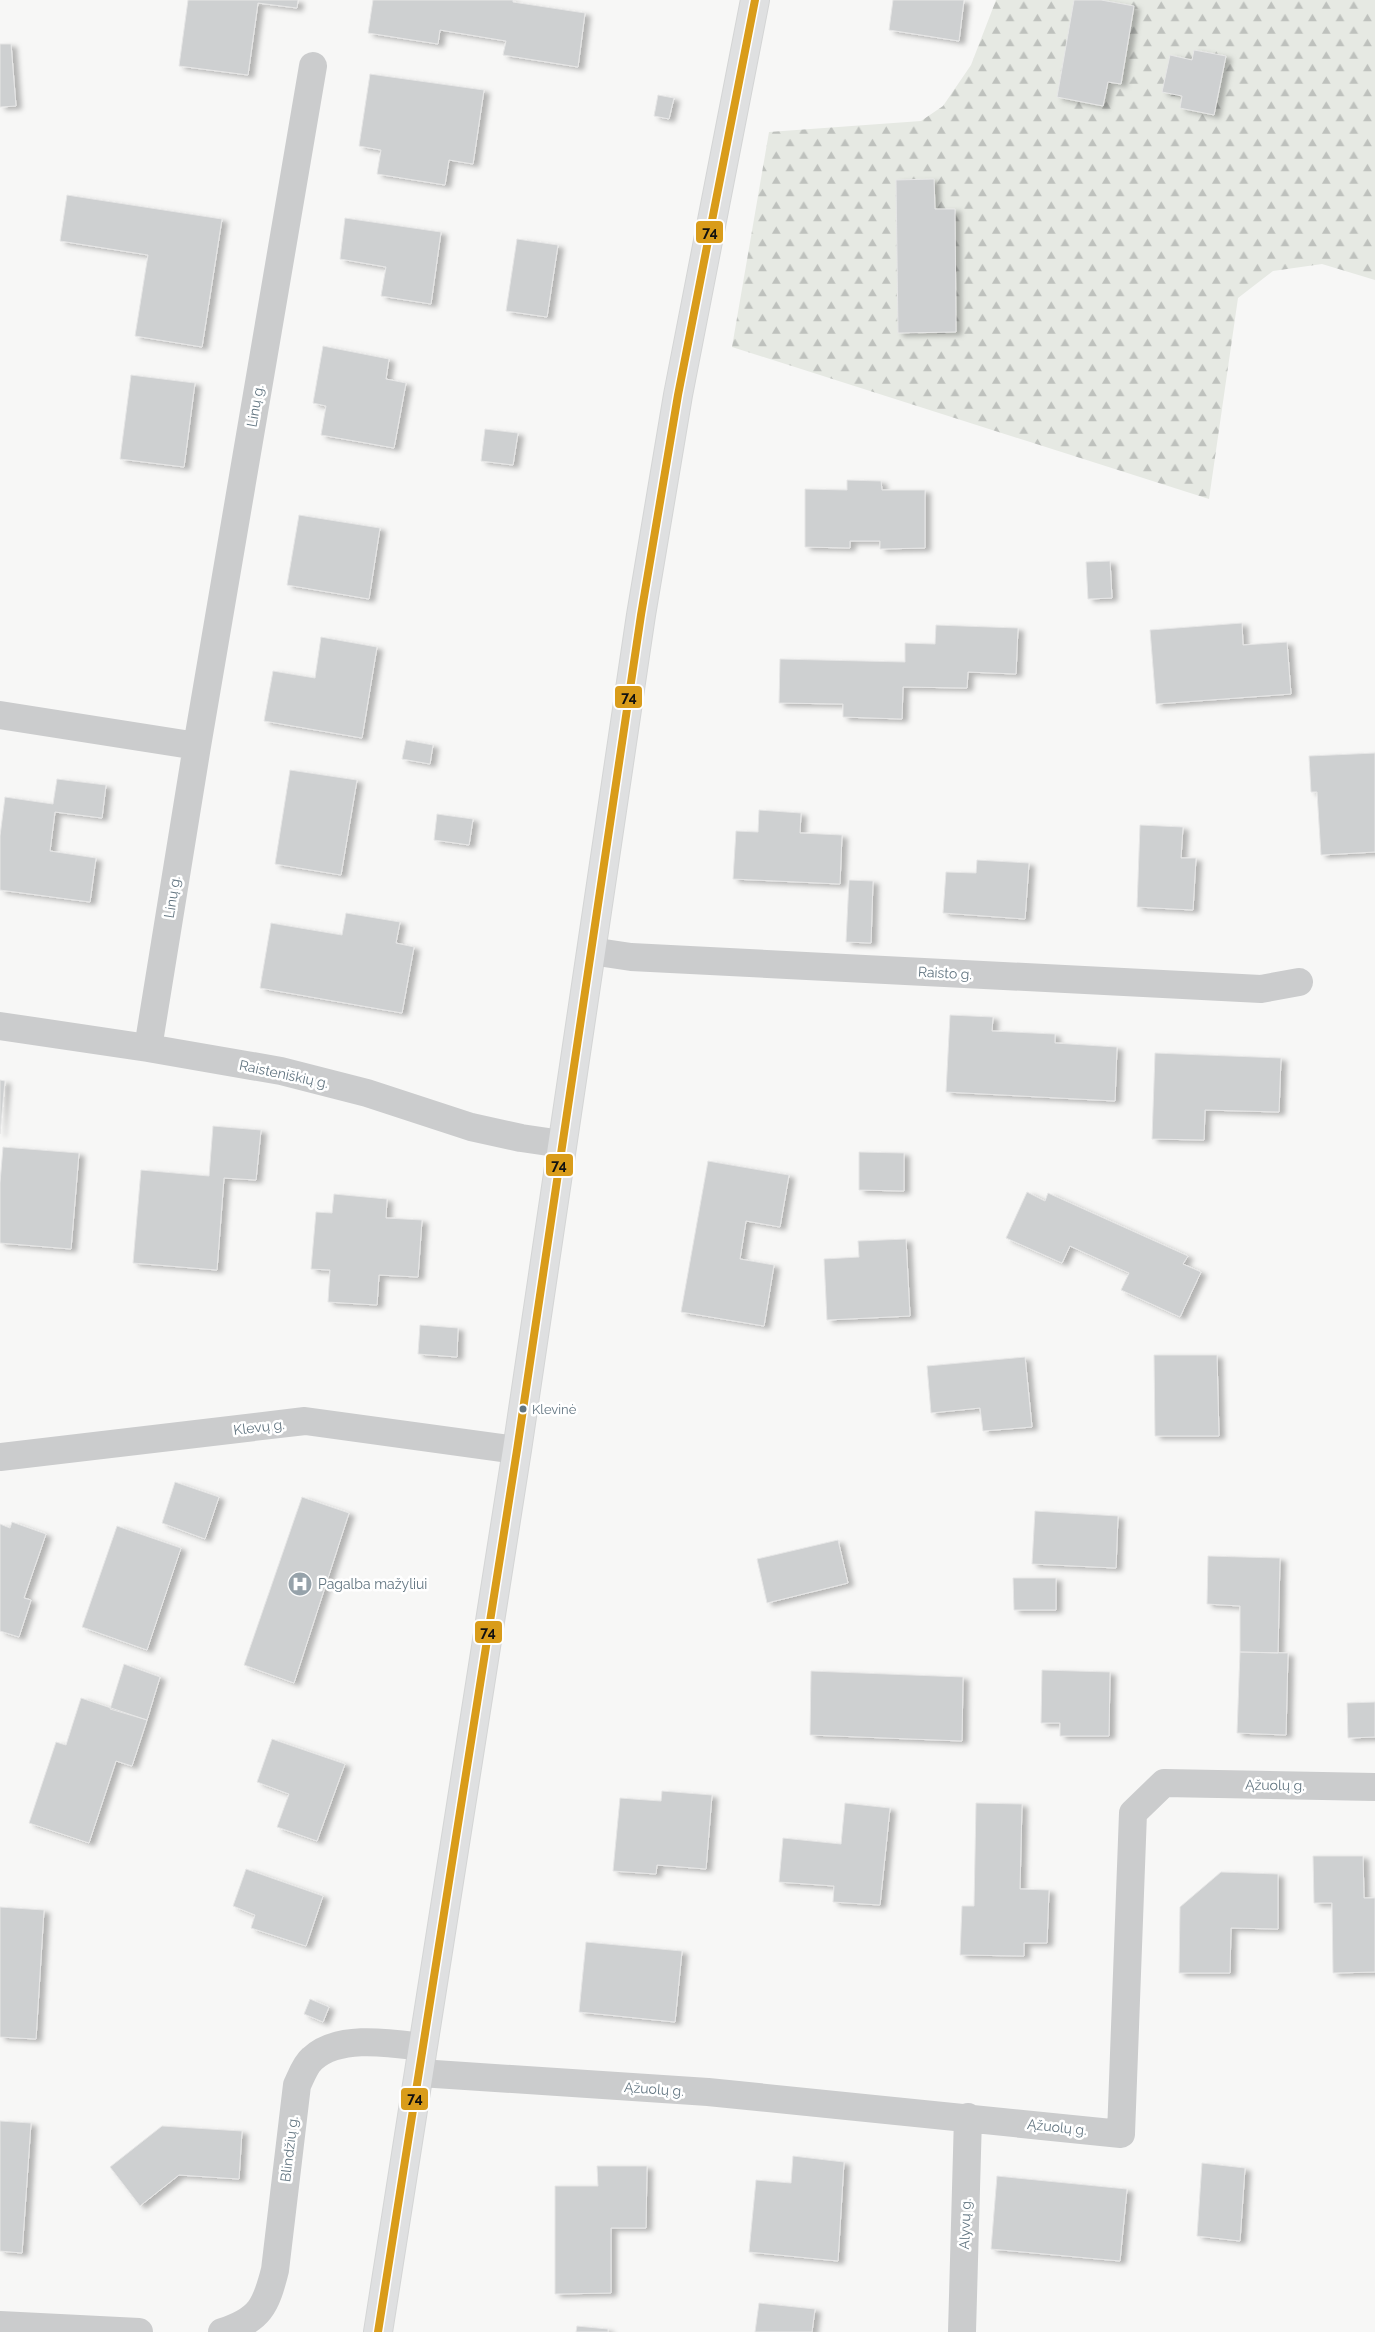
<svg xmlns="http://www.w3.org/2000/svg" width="1375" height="2332" font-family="Raleway,sans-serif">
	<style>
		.forest { fill: url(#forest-firs) }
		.building { fill: #ced0d1; stroke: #e6e6e6; filter: url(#shadow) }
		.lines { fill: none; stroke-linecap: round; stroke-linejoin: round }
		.secondary-casing { stroke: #d4d5d5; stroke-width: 30 }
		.minor { stroke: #cbcccd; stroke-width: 28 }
		.secondary { stroke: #dfe0e1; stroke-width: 28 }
		.bus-1-casing { stroke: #fff; stroke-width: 11 }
		.bus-1 { stroke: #d99c1a; stroke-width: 8 }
		.bus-dot { fill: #627581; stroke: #fff; stroke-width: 2 }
		.labels { text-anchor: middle; stroke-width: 5; stroke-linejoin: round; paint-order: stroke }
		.bus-label { font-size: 13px; fill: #627581; stroke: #fff; text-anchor: start }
		.street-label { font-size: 14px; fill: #627581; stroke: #fff }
		.poi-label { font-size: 14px; fill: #627581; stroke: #fff; text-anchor: start }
		.line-badge { stroke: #fff; stroke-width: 2 }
		.pale-badge-label { font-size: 14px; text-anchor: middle; font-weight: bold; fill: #111 }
	</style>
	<defs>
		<pattern id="forest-firs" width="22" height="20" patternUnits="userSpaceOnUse" patternTransform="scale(1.25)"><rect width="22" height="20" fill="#e6e9e3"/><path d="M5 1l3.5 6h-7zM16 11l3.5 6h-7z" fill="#bec1bd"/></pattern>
		<filter id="shadow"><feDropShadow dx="5.5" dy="3" stdDeviation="2.5" flood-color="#0004"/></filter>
	</defs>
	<rect width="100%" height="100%" fill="#f7f7f6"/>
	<path class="forest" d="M996 0H1375V280L1322 264 1273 271 1238 298 1209 499 732 347 769 132 921 121 943 106 971 65Z"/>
	<path class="building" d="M188 0H298L297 8 258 3 248 75 179 66Z
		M373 0H513V2L585 13 578 67 503 55 506 41 440 30 438 44 368 33Z
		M893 0H964L959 41 889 30Z
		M1074 0H1101L1134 6 1121 84 1108 82 1103 106 1057 97Z
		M0 44H11L16 106 0 107Z
		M1194 50 1226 56 1214 115 1180 108 1182 96 1162 92 1170 55 1192 60Z
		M370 74 484 90 473 164 449 160 445 185 377 174 381 150 359 146Z
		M658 95 674 98 669 119 654 116Z
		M934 179 935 209H955L956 332 898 333 896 180Z
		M67 195 222 219 202 347 135 336 148 255 60 241Z
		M345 218 441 232 431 304 381 296 386 267 340 259Z
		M517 239 558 245 547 317 506 311Z
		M323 346 389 359 386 379 406 383 394 448 321 435 326 406 313 403Z
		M131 375 195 383 184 467 120 459Z
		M485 429 518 433 513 465 481 461Z
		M847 480 881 481 882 490H925V548L880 549V541H850V548L805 547V489L847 490Z
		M299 515 380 528 369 599 287 585Z
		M1110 561 1112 598 1088 599 1086 562Z
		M1242 623 1243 645 1287 642 1291 694 1156 704 1150 630Z
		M936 625 1018 628 1016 674 968 672 967 688 903 687 902 719 843 717V704L779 703 780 659 905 662V643L935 644Z
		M321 637 377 647 362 738 264 721 273 671 315 678Z
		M406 740 433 745 430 764 402 759Z
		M1375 753V852L1321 855 1317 792H1311L1309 756Z
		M290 770 357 780 341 875 275 864Z
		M57 779 106 785 102 818 55 812 50 851 96 858 90 902 0 890V836L5 797 53 804Z
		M759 810 801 813 800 833 842 835 840 884 733 879 736 831 758 832Z
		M437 814 473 819 469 845 434 840Z
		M1140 825 1183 827 1181 858H1196L1193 910 1137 907Z
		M977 860 1029 863 1025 919 943 913 946 872 976 873Z
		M849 880 873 881 871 943 846 942Z
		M346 913 400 922 396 943 414 947 402 1013 260 988 271 923 342 935Z
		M950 1015 993 1017 992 1031 1055 1034V1043L1117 1047 1115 1101 946 1092Z
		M1155 1053 1281 1058 1279 1112 1205 1110 1204 1140 1152 1139Z
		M0 1080 5 1081 0 1134Z
		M213 1126 261 1130 256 1180 224 1178 217 1270 133 1263 141 1170 209 1176Z
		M3 1147 79 1153 71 1249 0 1243V1183Z
		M859 1152 904 1153V1191L859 1190Z
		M708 1161 789 1175 780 1227 746 1221 740 1259 774 1265 764 1326 681 1312Z
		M1027 1192 1045 1201 1048 1193 1188 1256 1183 1264 1201 1272 1180 1317 1121 1290 1129 1273 1070 1246 1062 1263 1006 1238Z
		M334 1194 387 1199 386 1218 422 1220 418 1277 379 1275 377 1305 328 1302 330 1270 311 1269 316 1212 332 1213Z
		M906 1239 910 1316 827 1320 824 1259 859 1257 858 1241Z
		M420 1325 458 1328 457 1357 418 1354Z
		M1154 1355H1217L1219 1436H1155Z
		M1025 1357 1032 1427 983 1431 980 1408 931 1413 927 1366Z
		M175 1482 219 1497 205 1539 162 1523Z
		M302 1497 349 1513 294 1683 244 1665Z
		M1035 1511 1118 1516 1116 1568 1032 1564Z
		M12 1522 46 1534 24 1598 31 1600 19 1637 0 1631V1524L10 1528Z
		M117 1526 181 1548 147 1650 82 1627Z
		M838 1540 848 1583 767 1603 757 1559Z
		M1208 1556 1280 1558 1278 1653 1240 1652V1606L1207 1604Z
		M1013 1578H1056V1610H1014Z
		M1240 1652 1288 1653 1286 1735 1237 1733Z
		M124 1664 160 1677 147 1720 110 1709Z
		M1042 1670 1110 1672 1109 1736H1060V1723H1041Z
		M811 1671 963 1677 962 1741 810 1735Z
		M81 1698 147 1720 132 1766 116 1761 89 1843 29 1823 56 1742 66 1745Z
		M1375 1702V1737L1348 1738 1347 1703Z
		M272 1739 345 1764 317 1841 277 1827 289 1794 257 1782Z
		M662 1791 712 1795 706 1869 657 1865 656 1874 613 1871 620 1798 661 1801Z
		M845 1803 890 1808 880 1905 833 1902 834 1886 779 1882 783 1838 841 1844Z
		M976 1803 1022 1804 1020 1889 1049 1890 1047 1943H1024V1956L960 1955 962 1906H974Z
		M1313 1856H1363L1364 1898H1375V1972L1333 1973 1332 1903H1314Z
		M246 1869 323 1896 306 1946 251 1928 255 1915 233 1906Z
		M1221 1872 1278 1874V1929L1231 1928 1230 1973H1179L1180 1907Z
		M0 1907 44 1910 36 2039 0 2037Z
		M586 1942 682 1951 675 2022 579 2012Z
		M310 1999 329 2007 323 2022 304 2014Z
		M0 2121 31 2123 22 2253 0 2251Z
		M162 2126 242 2131 239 2179 179 2175 140 2206 110 2167Z
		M793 2156 844 2162 838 2261 749 2252 756 2180 791 2183Z
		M1202 2163 1245 2168 1240 2241 1197 2236Z
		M597 2166H647L646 2228H611V2293L555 2294V2186H598Z
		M997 2176 1127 2189 1120 2261 991 2249Z
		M759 2303 815 2309 812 2332H755Z
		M577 2326 608 2329V2332H576Z"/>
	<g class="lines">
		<defs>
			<path id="secondary" d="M378 2332 517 1450 641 615 678 395 755 0"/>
		</defs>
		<use href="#secondary" class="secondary-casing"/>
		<path class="minor" d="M0 715 197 746
			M591 951 631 957 1261 989 1299 982
			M0 1026 148 1048 281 1071 367 1093 471 1127 521 1138 562 1144
			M148 1048 197 746 313 66
			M0 1457 305 1421 517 1450
			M420 2073 708 2092 1121 2134 1133 1813 1164 1783 1375 1787
			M0 2325 139 2332
			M222 2332C260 2320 266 2306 275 2270L297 2085C301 2077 305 2065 312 2059 338 2034 391 2043 423 2047
			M962 2332 968 2117"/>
		<use href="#secondary" class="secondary"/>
		<defs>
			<path id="bus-1" d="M378 2332 517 1450 641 615 678 395 755 0"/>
		</defs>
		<use href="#bus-1" class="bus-1-casing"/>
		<use href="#bus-1" class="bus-1"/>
	</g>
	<defs>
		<symbol id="hospital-disc" viewBox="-11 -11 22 22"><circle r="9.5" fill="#96a2aa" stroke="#fff"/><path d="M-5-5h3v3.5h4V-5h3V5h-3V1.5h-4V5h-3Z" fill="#fff"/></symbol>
	</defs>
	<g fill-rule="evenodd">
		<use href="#hospital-disc" x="286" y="1570" width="28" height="28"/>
	</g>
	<circle class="bus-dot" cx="523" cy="1409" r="4.5"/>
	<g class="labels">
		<g class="bus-label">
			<text x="532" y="1414">Klevinė</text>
		</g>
		<g class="street-label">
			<text transform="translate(255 406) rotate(-80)" y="5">Linų g.</text>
			<text transform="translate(172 897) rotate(-81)" y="5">Linų g.</text>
			<text transform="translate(945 973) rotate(3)" y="5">Raisto g.</text>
			<text transform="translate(284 1074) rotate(12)" y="5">Raisteniškių g.</text>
			<text transform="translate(259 1427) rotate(-7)" y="5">Klevų g.</text>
			<text transform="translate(1275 1785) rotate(1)" y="5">Ąžuolų g.</text>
			<text transform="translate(654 2089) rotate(4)" y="5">Ąžuolų g.</text>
			<text transform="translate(1057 2127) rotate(6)" y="5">Ąžuolų g.</text>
			<text transform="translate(289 2149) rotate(-83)" y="5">Blindžių g.</text>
			<text transform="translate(965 2224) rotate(-88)" y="5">Alyvų g.</text>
		</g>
		<g class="poi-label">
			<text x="318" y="1589">Pagalba mažyliui</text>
		</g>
	</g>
	<g class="line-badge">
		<rect x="695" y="220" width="29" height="24" rx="5" fill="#d99c1a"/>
		<rect x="614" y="685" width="29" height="24" rx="5" fill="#d99c1a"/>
		<rect x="545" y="1153" width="29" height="24" rx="5" fill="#d99c1a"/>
		<rect x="474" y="1620" width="29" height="24" rx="5" fill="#d99c1a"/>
		<rect x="400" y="2087" width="29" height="24" rx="5" fill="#d99c1a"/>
	</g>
	<g class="pale-badge-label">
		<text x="710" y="237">74</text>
		<text x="629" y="702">74</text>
		<text x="559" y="1170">74</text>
		<text x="488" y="1637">74</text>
		<text x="415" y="2103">74</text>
	</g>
</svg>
